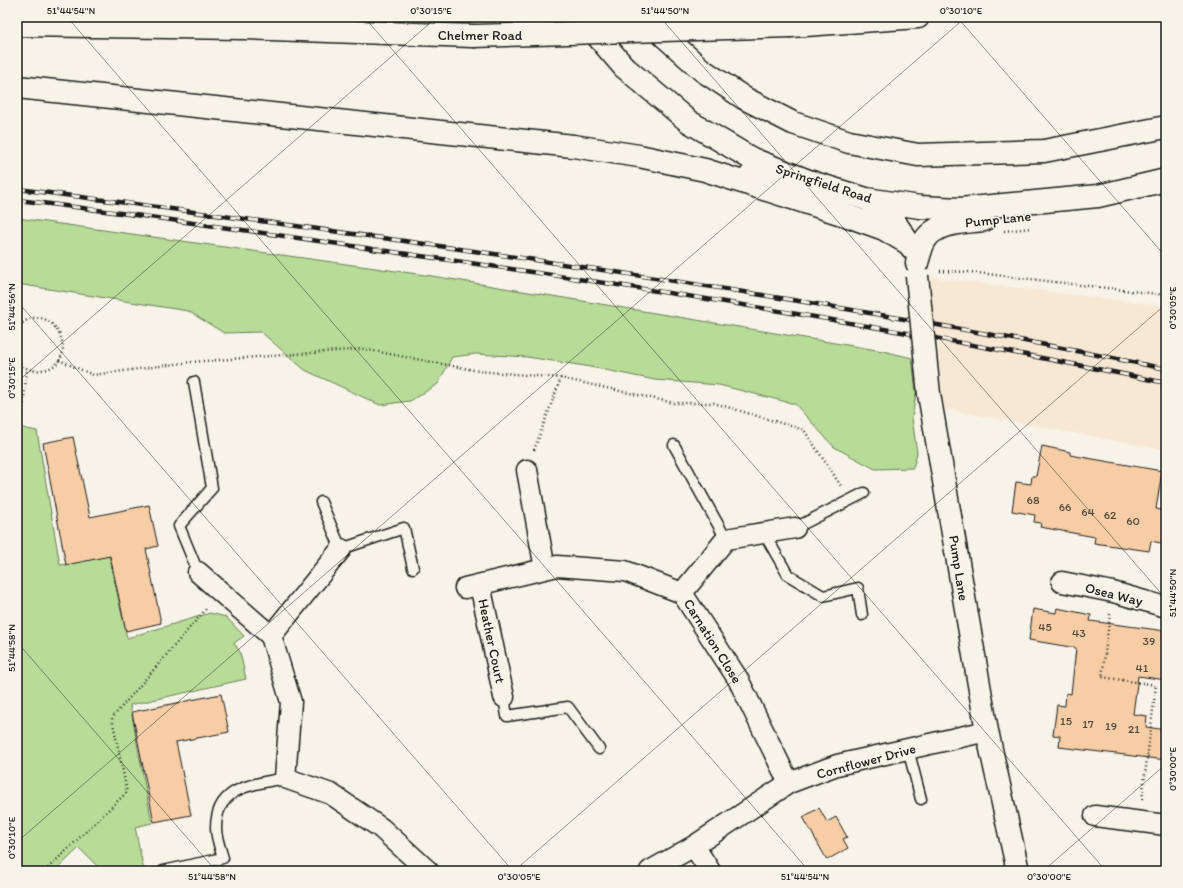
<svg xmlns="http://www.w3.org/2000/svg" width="1183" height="888" font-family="Itim,sans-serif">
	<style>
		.built { fill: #f7e8d4 }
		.green { fill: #b7dc97; stroke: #6a7c5a }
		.building { fill: #f6cda5; stroke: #1c1c1c }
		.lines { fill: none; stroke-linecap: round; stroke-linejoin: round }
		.lane-casing { stroke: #1c1c1c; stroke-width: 13 }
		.street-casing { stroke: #1c1c1c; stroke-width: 23 }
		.secondary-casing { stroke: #1c1c1c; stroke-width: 25 }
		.primary-casing { stroke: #1c1c1c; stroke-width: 25 }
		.path { stroke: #1c1c1c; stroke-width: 2.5; stroke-dasharray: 1 3; stroke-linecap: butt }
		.lane { stroke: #f7f3e8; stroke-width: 10 }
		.street { stroke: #f7f3e8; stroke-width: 20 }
		.secondary { stroke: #f7f3e8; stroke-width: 22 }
		.primary { stroke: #f7f3e8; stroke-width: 22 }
		.rail-casing { stroke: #1c1c1c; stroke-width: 4.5 }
		.rail { stroke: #f7f3e8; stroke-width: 3; stroke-dasharray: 9; stroke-linecap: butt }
		.secondary-bridge-casing { stroke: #1c1c1c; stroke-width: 25; stroke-linecap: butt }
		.primary-bridge-casing { stroke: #1c1c1c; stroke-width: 25; stroke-linecap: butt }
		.secondary-bridge { stroke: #f7f3e8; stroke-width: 22 }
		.primary-bridge { stroke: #f7f3e8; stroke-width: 22 }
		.ticks { fill: none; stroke: #1c1c1c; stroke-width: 1; stroke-opacity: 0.45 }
		.labels { text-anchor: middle; stroke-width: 3; stroke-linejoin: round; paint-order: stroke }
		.number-label { font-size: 12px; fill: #52483e }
		.street-label { font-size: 14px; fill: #1c1c1c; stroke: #f7f3e8 }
		.neatline { fill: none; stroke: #1c1c1c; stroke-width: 1.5 }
		.ticks-label { font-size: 10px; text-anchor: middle; fill: #1c1c1c }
	</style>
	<rect width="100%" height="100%" fill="#f7f3e8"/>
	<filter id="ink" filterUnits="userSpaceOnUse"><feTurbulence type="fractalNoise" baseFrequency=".025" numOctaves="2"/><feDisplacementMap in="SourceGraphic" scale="8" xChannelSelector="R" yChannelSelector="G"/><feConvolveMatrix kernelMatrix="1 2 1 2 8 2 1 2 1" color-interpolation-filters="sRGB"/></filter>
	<g filter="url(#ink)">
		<path class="built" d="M930 277 1166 306V450L944 409Z"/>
		<path class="green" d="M17 218 432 276 883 351 912 358 916 393 912 418 917 453 913 468 875 469 834 447 795 404 719 385 655 380 585 366 527 357 476 354 452 357 438 384 410 401 380 405 305 370 261 332 224 333 188 311 17 284Z
			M17 427 37 431 60 565 109 556 127 638 210 613 226 617 244 636 234 643 240 652 246 679 130 705 152 823 135 827 144 871H102L79 848 55 871H17Z"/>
		<path class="building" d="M73 437 90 517 149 505 158 546 146 549 161 623 126 631 110 556 66 565 43 443Z
			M1042 446 1070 452V455L1162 471 1156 509 1166 511V544L1151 541 1149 551 1094 543 1095 537 1040 527 1041 523 1034 522 1035 515 1012 511 1016 482 1031 484 1032 476H1036Z
			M1057 608 1091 615 1090 621 1166 631V680L1138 676 1133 714 1147 716 1146 727 1166 730V760L1059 747 1060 736 1053 735 1057 705 1065 706 1066 693 1071 694 1076 648 1029 640 1033 609 1056 613Z
			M221 694 229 732 176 742 191 815 154 822 132 712Z
			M819 808 827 822 836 817 847 837 843 839 848 848 827 860 803 817Z"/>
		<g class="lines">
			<defs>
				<path id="lane" d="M194 382 212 488 179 526 198 572
					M674 445 726 539
					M321 502 341 549 404 528 413 568
					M795 528 864 493
					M764 533 788 575 823 596 858 588 862 615
					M504 697 507 716 568 707 599 749
					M908 749 921 799
					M163 871 223 858C220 848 216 837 216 828 216 786 253 785 285 778"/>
				<path id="street" d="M527 470 545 569
					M198 572 271 636 291 702 285 778 331 794 381 828 428 871
					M1062 582 1113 592 1166 607
					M480 585 504 697
					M465 588 557 566 625 571 682 593 738 679 789 783
					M682 593 726 539 795 528
					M271 636 341 549
					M1095 816 1166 825
					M694 846 710 871
					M650 871 694 846 789 783 837 765 987 731"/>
				<path id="secondary" d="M581 17 624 67 688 121 752 159 811 182 866 199 920 207 960 209 1098 196 1166 180
					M643 17 702 70 744 98 793 123 849 142 918 155 1044 151 1166 127
					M867 199 894 221 912 248
					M917 263C919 256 921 248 924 242 934 222 965 222 984 220
					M929 394 987 731 1018 871"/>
				<path id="primary" d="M17 25 245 28 473 36
					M791 26 918 17
					M17 87 573 146 639 156 705 170 845 215 884 229 911 245
					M751 175 811 182"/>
			</defs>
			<use href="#lane" class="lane-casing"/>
			<use href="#street" class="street-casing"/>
			<use href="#secondary" class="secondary-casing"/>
			<use href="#primary" class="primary-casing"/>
			<path class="path" d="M1004 231 1031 228
				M940 271 970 272 1166 295
				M17 329C48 290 88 363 42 370 32 372 23 368 17 360
				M59 360 93 375 191 362 363 349 479 371 561 378
				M17 430 21 427 27 369
				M534 450 561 378 674 403H714L804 430 841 486
				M1110 614 1102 677 1156 685 1142 799
				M45 871 127 792 112 718 206 609"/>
			<use href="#lane" class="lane"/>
			<use href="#street" class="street"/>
			<use href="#secondary" class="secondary"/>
			<use href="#primary" class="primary"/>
			<defs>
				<path id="rail" d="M17 189C149 205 280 224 411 242 664 278 916 317 1166 369
					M17 200C154 216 291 237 428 257 675 292 922 332 1166 383"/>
			</defs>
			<use href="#rail" class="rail-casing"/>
			<use href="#rail" class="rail"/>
			<defs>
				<path id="secondary-bridge" d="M917 276 929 394"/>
				<path id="primary-bridge" d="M473 36 791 26"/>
			</defs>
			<use href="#secondary-bridge" class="secondary-bridge-casing"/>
			<use href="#primary-bridge" class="primary-bridge-casing"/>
			<use href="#secondary-bridge" class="secondary-bridge"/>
			<use href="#primary-bridge" class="primary-bridge"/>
		</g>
	</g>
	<path class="ticks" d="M67 17 809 871M364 17 1106 871M660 17 1166 599M957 17 1166 257M17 301 513 871M17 382 437 17M17 642 216 871M17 842 966 17M514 871 1166 304M1043 871 1166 764"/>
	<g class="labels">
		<g class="number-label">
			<text x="1033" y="504">68</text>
			<text x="1065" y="511">66</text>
			<text x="1088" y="516">64</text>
			<text x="1110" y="519">62</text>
			<text x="1133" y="525">60</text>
			<text x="1045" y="631">45</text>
			<text x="1079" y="637">43</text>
			<text x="1149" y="645">39</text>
			<text x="1142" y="672">41</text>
			<text x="1066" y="725">15</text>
			<text x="1088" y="728">17</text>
			<text x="1111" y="730">19</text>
			<text x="1134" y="733">21</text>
		</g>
		<g class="street-label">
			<text x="480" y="40">Chelmer Road</text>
			<text transform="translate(824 183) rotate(18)" y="5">Springfield Road</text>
			<text transform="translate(998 219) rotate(-6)" y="5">Pump Lane</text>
			<text transform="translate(959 568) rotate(81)" y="5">Pump Lane</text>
			<text transform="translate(1114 594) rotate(14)" y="5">Osea Way</text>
			<text transform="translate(492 641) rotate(78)" y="5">Heather Court</text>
			<text transform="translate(713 641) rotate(58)" y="5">Carnation Close</text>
			<text transform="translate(866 761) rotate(-15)" y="5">Cornflower Drive</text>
		</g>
	</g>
	<rect width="1183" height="888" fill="none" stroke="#f7f3e8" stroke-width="44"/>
	<rect x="22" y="22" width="1139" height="844" class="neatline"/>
	<g class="ticks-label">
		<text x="71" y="14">51°44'54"N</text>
		<text x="431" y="14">0°30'15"E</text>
		<text x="665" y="14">51°44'50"N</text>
		<text x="961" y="14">0°30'10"E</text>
		<text transform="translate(11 307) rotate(-90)" y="4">51°44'56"N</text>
		<text transform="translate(1172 308) rotate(-90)" y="4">0°30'05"E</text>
		<text transform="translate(11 378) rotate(-90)" y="4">0°30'15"E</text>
		<text transform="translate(1172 593) rotate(-90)" y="4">51°44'50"N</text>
		<text transform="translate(11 648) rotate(-90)" y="4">51°44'58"N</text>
		<text transform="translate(1172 769) rotate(-90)" y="4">0°30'00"E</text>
		<text transform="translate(11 838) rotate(-90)" y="4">0°30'10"E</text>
		<text x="212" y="880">51°44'58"N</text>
		<text x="519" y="880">0°30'05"E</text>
		<text x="805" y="880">51°44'54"N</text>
		<text x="1049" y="880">0°30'00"E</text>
	</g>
</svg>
